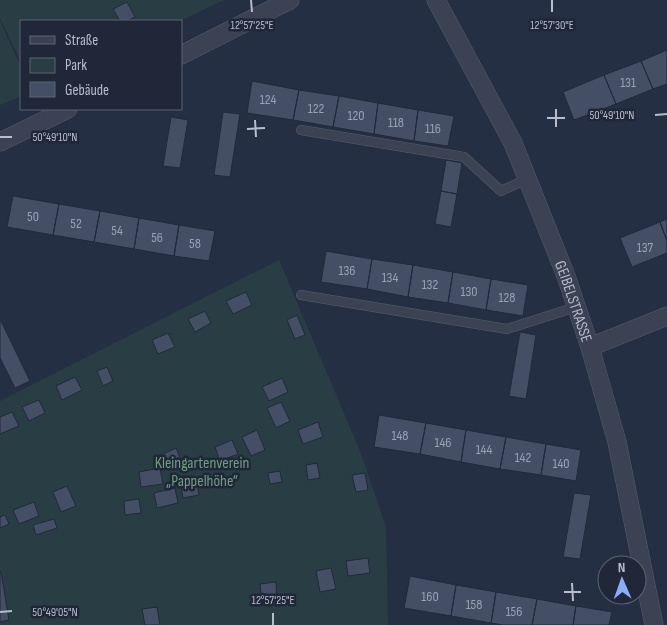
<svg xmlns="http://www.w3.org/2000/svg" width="667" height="625" font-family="'Sofia Sans Condensed',sans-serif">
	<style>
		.green { fill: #283e44 }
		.building { fill: #444f65; stroke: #21293a }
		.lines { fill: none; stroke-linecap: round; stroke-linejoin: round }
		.service-casing { stroke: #555d6d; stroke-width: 10 }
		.minor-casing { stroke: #555d6d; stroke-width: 19 }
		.service { stroke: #3a4253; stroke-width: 9 }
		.minor { stroke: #3a4253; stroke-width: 18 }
		.ticks { fill: none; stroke: #b7bdcc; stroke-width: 2 }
		.labels { text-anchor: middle; stroke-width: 5; stroke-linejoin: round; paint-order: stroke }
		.number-label { font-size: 14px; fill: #9aa2b2 }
		.street-label { font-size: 16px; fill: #b7bdcc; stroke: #1f2738 }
		.park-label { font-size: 16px; fill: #6d9e7d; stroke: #1f2738 }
		.ticks-label { font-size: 12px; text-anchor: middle; fill: #b7bdcc; stroke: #1f2738; stroke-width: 5; stroke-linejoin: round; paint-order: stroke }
	</style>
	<rect width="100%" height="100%" fill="#252f43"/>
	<path class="green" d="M0 0H224L180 21H21V62L0 18Z
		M0 21 21 67V96L0 105Z
		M279 260 360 451 386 527 388 625H0V401Z"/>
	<path class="building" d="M127 2 135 17 127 21H120L113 9Z
		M667 50V84L653 89 641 61Z
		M641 61 653 89 616 104 604 75Z
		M604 75 616 104 574 120 563 92Z
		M252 81 299 90 293 120 247 113Z
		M299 90 339 96 333 127 293 120Z
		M339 96 378 103 374 134 333 127Z
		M378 103 418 110 414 141 374 134Z
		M418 110 454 116 448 146 414 141Z
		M223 112 240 114 230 177 214 175Z
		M171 117 188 120 180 168 163 166Z
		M446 160 462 163 457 194 441 191Z
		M441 191 457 194 451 227 435 224Z
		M13 196 59 204 53 235 7 227Z
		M59 204 100 211 94 242 53 235Z
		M100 211 139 218 134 249 94 242Z
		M139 218 179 225 174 256 134 249Z
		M667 219V241L660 222Z
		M660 222 667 241V253L632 267 620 238Z
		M179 225 215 231 209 261 174 256Z
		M326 251 372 259 367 289 321 282Z
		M372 259 413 265 408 297 367 289Z
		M413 265 453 272 448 303 408 297Z
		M453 272 491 279 486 310 448 303Z
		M491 279 528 285 523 316 486 310Z
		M246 292 252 305 233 314 226 301Z
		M205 311 211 323 195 332 188 319Z
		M297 315 305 335 295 339 287 320Z
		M0 319 30 381 15 388 0 358Z
		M520 332 536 335 526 399 509 396Z
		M168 333 175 347 158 354 152 340Z
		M107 367 113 381 103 386 97 371Z
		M75 377 82 390 62 400 56 386Z
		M282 378 288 392 269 401 262 387Z
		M39 400 45 413 29 421 22 407Z
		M281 402 290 421 276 428 267 408Z
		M12 412 19 426 0 434V417Z
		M379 415 426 423 420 454 374 447Z
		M318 422 323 437 303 444 298 430Z
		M426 423 466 430 461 462 420 454Z
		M257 430 265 450 251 456 242 437Z
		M466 430 506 437 500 469 461 462Z
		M506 437 546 444 541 475 500 469Z
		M232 440 238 454 220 461 215 447Z
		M546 444 581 450 576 481 541 475Z
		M176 448 180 457 167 463 163 454Z
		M317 463 320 478 308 480 306 465Z
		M160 468 163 484 141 487 139 472Z
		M280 471 282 482 270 484 268 473Z
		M365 473 368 490 356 492 352 475Z
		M197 484 199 495 183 498 181 487Z
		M67 486 76 506 61 512 53 492Z
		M175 488 178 503 157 508 154 493Z
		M574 493 591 495 580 559 563 557Z
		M139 499 141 513 125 515 124 501Z
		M34 502 39 516 19 524 13 510Z
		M5 515 9 524 0 528V517Z
		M54 519 57 528 36 535 33 525Z
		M368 558 370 573 348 576 346 561Z
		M331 568 336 589 320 592 316 571Z
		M0 572H1L9 620 0 622Z
		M410 576 456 585 451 616 404 608Z
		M276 582 277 604 262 605 260 584Z
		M456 585 496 592 491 623 451 616Z
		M496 592 537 599 532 625H503L491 623Z
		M537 599 576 606 573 625H532Z
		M576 606 612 612 609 625H573Z
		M157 607 160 625H145L142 609Z"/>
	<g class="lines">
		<defs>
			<path id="service" d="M301 130 464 157 501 191 527 179
				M301 295 507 329 576 307"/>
			<g id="minor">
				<path id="s1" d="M436 0 513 143 566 276 590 347 617 442 654 625"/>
				<path d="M181 55 290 0"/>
				<path d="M0 142 68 109"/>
				<path d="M590 347 667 316"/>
			</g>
		</defs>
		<use href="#service" class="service-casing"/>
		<use href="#minor" class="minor-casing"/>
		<use href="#service" class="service"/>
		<use href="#minor" class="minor"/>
	</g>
	<path class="ticks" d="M251 0 252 12M552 0V12M556 109V127M655 115 667 114M547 118H565M255 120 256 137M247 129 265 128M0 137H12M572 583 573 601M564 592H581M0 612 12 611M273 613V625"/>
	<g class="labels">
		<g class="number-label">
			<text x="628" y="87">131</text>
			<text x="268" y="104">124</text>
			<text x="316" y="113">122</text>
			<text x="356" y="120">120</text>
			<text x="396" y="127">118</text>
			<text x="433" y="133">116</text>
			<text x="33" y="221">50</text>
			<text x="76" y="228">52</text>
			<text x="117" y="235">54</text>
			<text x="157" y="242">56</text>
			<text x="195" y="248">58</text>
			<text x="645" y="252">137</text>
			<text x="347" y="275">136</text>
			<text x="390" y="282">134</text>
			<text x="430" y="289">132</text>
			<text x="469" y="296">130</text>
			<text x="507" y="302">128</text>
			<text x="400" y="440">148</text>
			<text x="443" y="447">146</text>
			<text x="484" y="454">144</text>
			<text x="523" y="462">142</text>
			<text x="561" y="468">140</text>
			<text x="430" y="601">160</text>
			<text x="474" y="609">158</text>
			<text x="514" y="616">156</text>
		</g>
		<g class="street-label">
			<text dy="6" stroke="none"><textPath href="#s1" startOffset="332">GEIBELSTRASSE</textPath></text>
		</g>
		<g class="park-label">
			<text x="202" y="468">Kleingartenverein<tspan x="202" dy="18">„Pappelhöhe“</tspan></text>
		</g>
	</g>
	<g class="ticks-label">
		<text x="252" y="29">12°57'25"E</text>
		<text x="552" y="29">12°57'30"E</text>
		<text x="612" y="119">50°49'10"N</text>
		<text x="55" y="141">50°49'10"N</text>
		<text x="273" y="604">12°57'25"E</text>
		<text x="55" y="616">50°49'05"N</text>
	</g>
	<rect x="20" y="20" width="162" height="90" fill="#1f2738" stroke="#5c6373"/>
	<rect x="30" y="36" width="25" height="8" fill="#3a4253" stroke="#5c6373"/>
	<text x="65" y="45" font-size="15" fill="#b7bdcc">Straße</text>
	<rect x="30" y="58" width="25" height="15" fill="#283e44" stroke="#5c6373"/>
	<text x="65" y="70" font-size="15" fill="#b7bdcc">Park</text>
	<rect x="30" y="82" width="25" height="15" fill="#444f65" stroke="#5c6373"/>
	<text x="65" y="95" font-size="15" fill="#b7bdcc">Gebäude</text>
	<g transform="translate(622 580) rotate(358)"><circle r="24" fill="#1f2738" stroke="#5c6373"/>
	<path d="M0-4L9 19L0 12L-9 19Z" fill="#8cadfc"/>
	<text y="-8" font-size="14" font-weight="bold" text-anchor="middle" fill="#b7bdcc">N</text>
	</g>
</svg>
